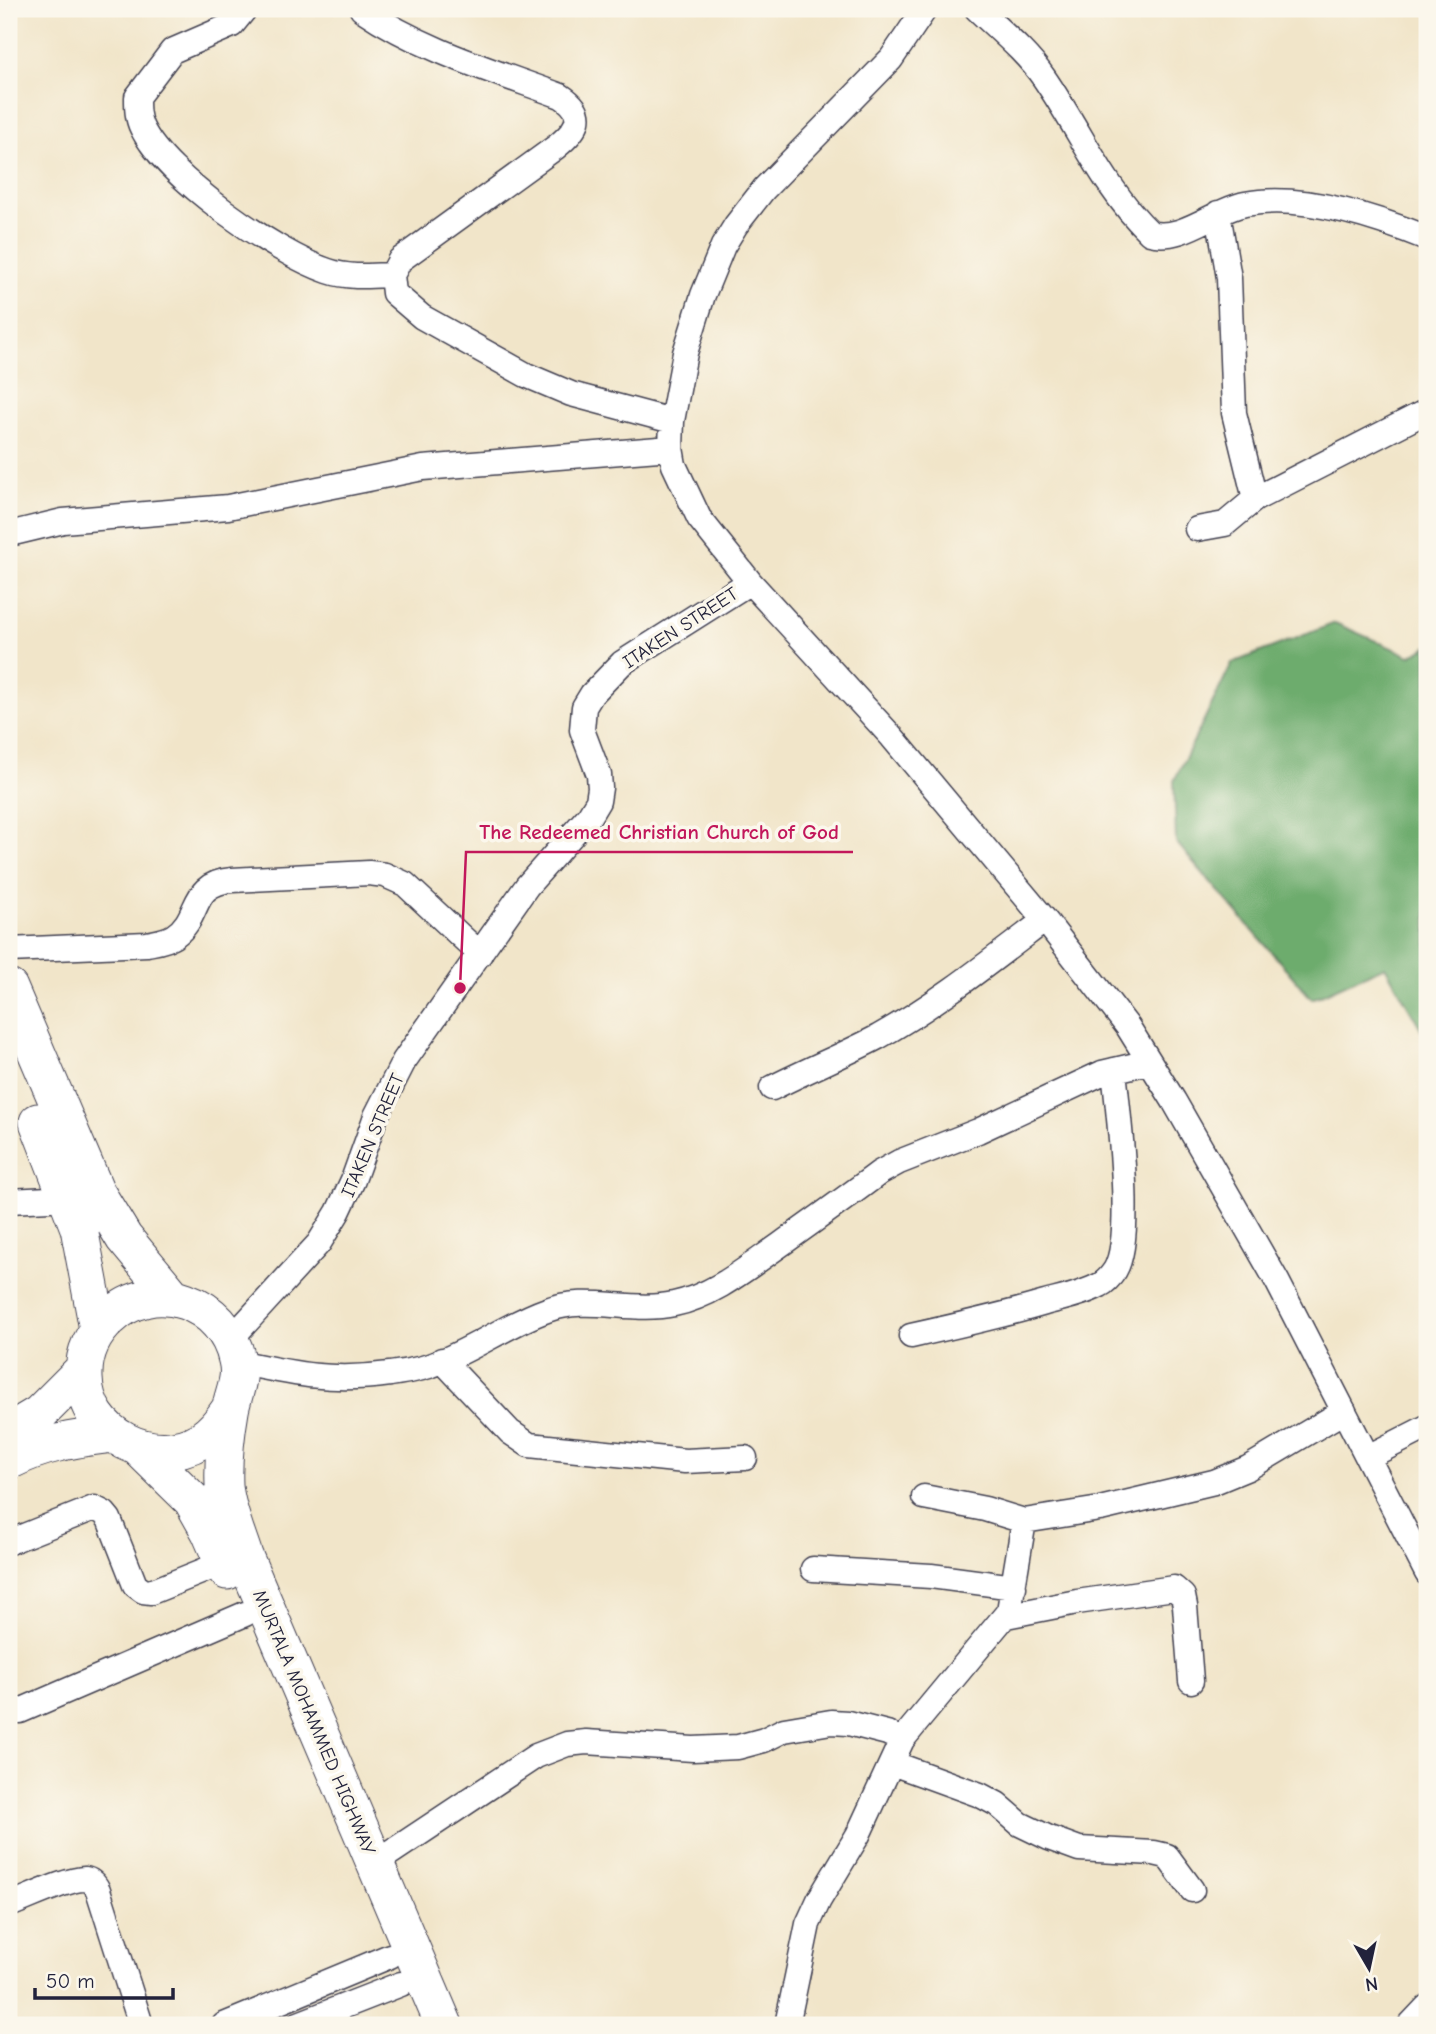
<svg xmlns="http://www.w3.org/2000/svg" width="1436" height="2034" font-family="'Comic Neue',sans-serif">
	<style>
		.forest { fill: #6dac6d; stroke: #486754; stroke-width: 2 }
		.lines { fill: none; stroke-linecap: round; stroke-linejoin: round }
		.minor-casing { stroke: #413f50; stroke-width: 27 }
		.highway-casing { stroke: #413f50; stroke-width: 39 }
		.minor { stroke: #fff; stroke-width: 24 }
		.highway { stroke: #fff; stroke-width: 37 }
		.labels { text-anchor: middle; stroke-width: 7; stroke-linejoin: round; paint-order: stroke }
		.street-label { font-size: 19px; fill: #22223b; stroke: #fbf7ec }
		.leader { fill: none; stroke: #c2185b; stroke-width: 2.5 }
		.callout-dot { fill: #c2185b; stroke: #fbf7ec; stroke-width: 2.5 }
		.callout-label { font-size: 21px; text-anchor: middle; font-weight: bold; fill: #c2185b; stroke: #fbf7ec; stroke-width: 7; stroke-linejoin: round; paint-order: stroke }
	</style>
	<rect width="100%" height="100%" fill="#fbf7ec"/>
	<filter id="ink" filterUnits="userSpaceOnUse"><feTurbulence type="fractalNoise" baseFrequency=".0143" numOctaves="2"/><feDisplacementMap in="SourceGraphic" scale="14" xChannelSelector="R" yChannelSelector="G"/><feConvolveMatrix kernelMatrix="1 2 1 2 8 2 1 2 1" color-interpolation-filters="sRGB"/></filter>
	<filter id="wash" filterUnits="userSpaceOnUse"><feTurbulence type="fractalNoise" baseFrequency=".00686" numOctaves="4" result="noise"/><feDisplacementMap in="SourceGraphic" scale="28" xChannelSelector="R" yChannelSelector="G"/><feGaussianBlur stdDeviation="1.57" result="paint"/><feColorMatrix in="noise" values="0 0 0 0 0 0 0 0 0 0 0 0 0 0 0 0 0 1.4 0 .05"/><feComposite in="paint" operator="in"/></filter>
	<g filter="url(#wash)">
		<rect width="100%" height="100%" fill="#f1e5c9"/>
		<path class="forest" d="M1335 623 1410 656 1427 647V1039L1385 966 1312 999 1176 842 1174 781 1232 663Z"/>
	</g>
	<g filter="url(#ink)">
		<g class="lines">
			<defs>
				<path id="minor" d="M245 9 232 25 172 51 137 97C137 108 137 118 142 128 165 177 277 254 328 271 348 278 370 276 392 275
					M362 9C422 50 493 71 561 96 589 114 577 130 556 147L400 260 392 275 394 293 422 317 526 375 571 394 672 421
					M925 9 891 59 764 189 736 225 723 246 703 295 685 353 672 421 671 448 674 465 699 518 750 582 892 737 1045 920 1128 1027 1174 1101 1277 1281 1427 1573
					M977 9C1000 31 1026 52 1044 78 1080 130 1104 189 1150 233 1182 242 1214 210 1245 204 1301 193 1375 217 1427 238
					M1218 213 1229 278 1234 413 1255 499
					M1197 529 1225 524 1255 499 1427 411
					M9 534 63 521 228 507 423 468 671 448
					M9 950 147 944C157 942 166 941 174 936 203 916 188 884 232 880L369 873 385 875 405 884 480 954
					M772 1088C807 1070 844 1055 878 1037 937 1004 991 961 1045 920
					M9 1201 70 1198
					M911 1336C956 1326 1001 1316 1045 1303 1064 1298 1083 1294 1100 1285 1106 1282 1111 1276 1115 1270 1135 1236 1118 1113 1114 1070
					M231 1339 319 1243 338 1212 353 1180 376 1116 404 1061 527 886 589 816 598 801 600 788 599 775 582 730 584 707 592 694 622 663 750 582
					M442 1360 510 1432 529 1445 685 1461 745 1458
					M238 1362C295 1374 331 1382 390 1374 404 1372 419 1370 432 1365 472 1351 507 1324 547 1310 587 1295 632 1313 674 1304 713 1296 747 1268 780 1245 813 1221 846 1198 879 1173L899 1162 978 1131 1102 1073 1149 1062
					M1368 1457 1427 1427
					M924 1497 985 1509 1024 1521 1100 1509 1214 1482 1248 1468 1344 1411
					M9 1542 94 1508 104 1513 109 1519 135 1585 143 1591 151 1592 223 1563
					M813 1569 931 1576 1014 1587
					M1006 1616 1077 1602 1174 1588 1183 1596 1185 1606 1191 1681
					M20 1711 245 1614
					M892 1763 980 1795 997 1804 1020 1824 1049 1838 1079 1849 1154 1853 1167 1856 1192 1890
					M375 1863 536 1756 567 1744 586 1742 693 1749 738 1747 764 1740 784 1730 831 1722 848 1723 887 1733 902 1740
					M9 1905C26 1899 69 1878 85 1879 92 1880 95 1884 98 1890L141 2025
					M224 2025 390 1956
					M296 2025 401 1984
					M787 2025 808 1924 819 1900 858 1835 902 1740 1009 1611 1024 1521
					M1410 2025 1427 2007"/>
				<path id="highway" d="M9 988 96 1192 124 1238 173 1297
					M38 1122 79 1228 98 1329
					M230 1409C222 1421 214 1432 201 1440 154 1469 85 1435 84 1378 83 1354 92 1334 110 1318 154 1275 225 1302 237 1360 242 1379 233 1393 230 1411 226 1434 223 1462 224 1485 226 1509 237 1534 244 1556L444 2025
					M9 1432 39 1414 84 1369
					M139 1448 192 1500 210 1532 227 1571
					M9 1461C44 1443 74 1439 112 1434"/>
			</defs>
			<use href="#minor" class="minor-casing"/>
			<use href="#highway" class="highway-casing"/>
			<use href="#minor" class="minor"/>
			<use href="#highway" class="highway"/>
		</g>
	</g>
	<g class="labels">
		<g class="street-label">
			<text transform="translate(680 627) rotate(-33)" y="7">ITAKEN STREET</text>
			<text transform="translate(372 1135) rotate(-67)" y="7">ITAKEN STREET</text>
			<text transform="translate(315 1722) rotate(67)" y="7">MURTALA MOHAMMED HIGHWAY</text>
		</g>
	</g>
	<path class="leader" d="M460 988L466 852H853"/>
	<circle class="callout-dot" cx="460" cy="988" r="7"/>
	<g class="callout-label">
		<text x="659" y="839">The Redeemed Christian Church of God</text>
	</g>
	<rect width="1436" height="2034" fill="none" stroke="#fbf7ec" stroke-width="35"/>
	<g transform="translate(1369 1968) rotate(171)" stroke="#fbf7ec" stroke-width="5" paint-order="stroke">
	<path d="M0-5L12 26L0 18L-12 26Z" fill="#22223b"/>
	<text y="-10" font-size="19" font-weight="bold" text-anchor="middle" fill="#22223b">N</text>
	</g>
	<path d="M35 1988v10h138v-10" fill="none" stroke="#22223b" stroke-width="3.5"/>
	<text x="46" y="1988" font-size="21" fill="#22223b" stroke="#fbf7ec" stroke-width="5" paint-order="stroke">50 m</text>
</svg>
